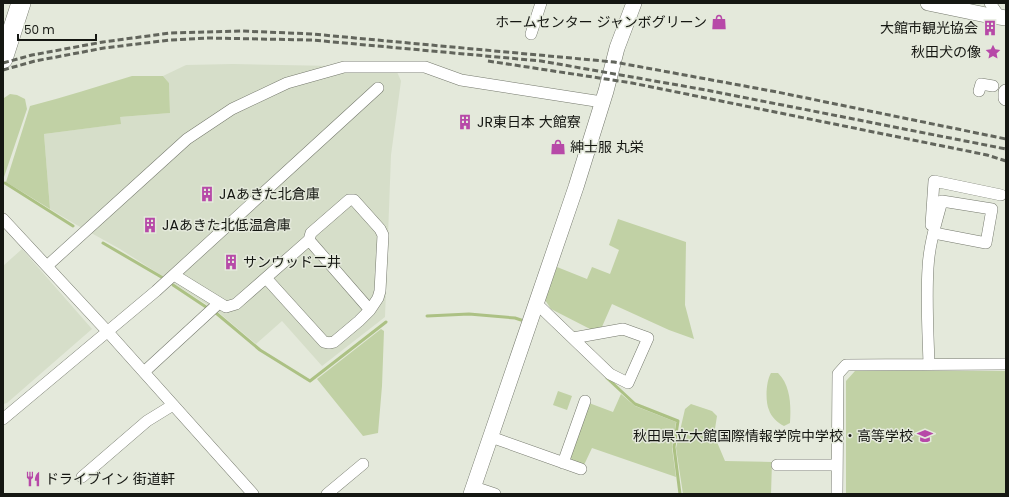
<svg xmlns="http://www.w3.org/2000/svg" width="1009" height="497" font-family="Poppins,'Noto Sans JP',sans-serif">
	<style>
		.built { fill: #d6dec9 }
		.green { fill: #c1d1a5 }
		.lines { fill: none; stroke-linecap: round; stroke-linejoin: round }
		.stream { stroke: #acc184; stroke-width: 3 }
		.street-casing { stroke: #75796d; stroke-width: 12 }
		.secondary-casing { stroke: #75796d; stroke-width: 16 }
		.highway-casing { stroke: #75796d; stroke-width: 20 }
		.street { stroke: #fff; stroke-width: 11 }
		.secondary { stroke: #fff; stroke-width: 15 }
		.highway { stroke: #fff; stroke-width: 19 }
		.rail { stroke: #62655c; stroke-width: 3; stroke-dasharray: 6 3; stroke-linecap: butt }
		.labels { text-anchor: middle; stroke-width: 3; stroke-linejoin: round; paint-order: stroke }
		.poi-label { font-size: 14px; fill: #151712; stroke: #e4e9db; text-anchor: start }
	</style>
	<rect width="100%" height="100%" fill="#e4e9db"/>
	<path class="built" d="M233 64 336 66 394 65 401 81 391 155 385 317 322 366 282 321 256 344 217 311 120 249 75 224 50 209 44 134 120 124V117L170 113 169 83 163 76 186 65Z
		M22 249 92 329 7 403 3 404V266Z"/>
	<path class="green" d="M132 76H163L169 83 170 113 120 117 121 124 44 134 50 209 6 182 30 106C65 97 98 86 132 76Z
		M10 94 17 95 25 99 27 109 3 180V104L4 98Z
		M618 219 686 242 685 305 694 339 669 330 612 304 601 329 592 330 551 309 545 300 557 267 587 279 592 267 610 274 619 250 609 245Z
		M381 329 384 331 382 386 378 433 363 436 317 379Z
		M855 371H1006V494H846V381Z
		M771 373H778C791 386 791 406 790 423L784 426C778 423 771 417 769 410 765 401 766 381 771 373Z
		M558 391 572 396 567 410 553 405Z
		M621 394 635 406 676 422 672 448 676 477 592 448 584 465 572 460 570 457 589 403 613 412Z
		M691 404 712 411 717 416 714 435 725 461 772 462 771 494H683L676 448 685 409Z"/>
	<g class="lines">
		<path class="stream" d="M5 183 73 226
			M103 243 163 278
			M173 285 206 307
			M216 313 260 350 310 381 386 322
			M427 316 469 314 515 318 521 320
			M607 378 635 404 678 421 674 447 680 494"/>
		<defs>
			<path id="street" d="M990 3 999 16
				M531 34 541 3
				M979 91 981 84 993 86
				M3 219 107 331 253 494
				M931 225 934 181 1001 195
				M47 266 187 139 232 109 287 83 344 67H425L461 80 602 102
				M174 275 226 307 236 304 309 240 311 233 349 200H354L380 229 383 235 380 291 378 298 370 310
				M266 278 324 342 329 343 334 342 359 321 370 310 309 240
				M536 303 610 374 628 383 648 338 623 329 573 338
				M929 364C928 332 926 300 928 268 929 245 936 223 942 201L992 209 986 243 934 233
				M144 372 219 303
				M3 419 156 291 378 88
				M491 437 581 469
				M563 463 585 401
				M777 465H837
				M82 477 147 421 173 405
				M474 487 495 494
				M327 494 363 464
				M837 494 838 374 846 365 1006 364"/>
			<path id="secondary" d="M928 3 986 15 1006 18
				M1006 92V98
				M471 494 576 187 606 91 617 48 634 3"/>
			<path id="highway" d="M3 59 21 3"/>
		</defs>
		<use href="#street" class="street-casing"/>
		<use href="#secondary" class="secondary-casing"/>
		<use href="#highway" class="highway-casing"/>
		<use href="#street" class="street"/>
		<use href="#secondary" class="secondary"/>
		<use href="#highway" class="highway"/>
		<path class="rail" d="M488 61 632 83 987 155 1006 161
			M3 63 32 55 103 42 170 33 241 31 312 34 614 62 777 92 1006 139
			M3 70 35 61 104 48 170 40 209 38 312 40 541 61 706 90 1006 149"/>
	</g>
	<defs>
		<symbol id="shop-bare" viewBox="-9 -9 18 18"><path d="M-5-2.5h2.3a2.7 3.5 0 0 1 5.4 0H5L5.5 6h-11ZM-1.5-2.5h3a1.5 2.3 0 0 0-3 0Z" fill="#b749a8" stroke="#e4e9db" stroke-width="2.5" paint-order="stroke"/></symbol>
		<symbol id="building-bare" viewBox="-9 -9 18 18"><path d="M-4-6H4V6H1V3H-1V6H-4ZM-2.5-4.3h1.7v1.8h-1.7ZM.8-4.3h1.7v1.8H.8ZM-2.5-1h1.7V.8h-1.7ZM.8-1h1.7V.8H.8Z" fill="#b749a8" stroke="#e4e9db" stroke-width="2.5" paint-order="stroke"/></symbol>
		<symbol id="sight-bare" viewBox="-9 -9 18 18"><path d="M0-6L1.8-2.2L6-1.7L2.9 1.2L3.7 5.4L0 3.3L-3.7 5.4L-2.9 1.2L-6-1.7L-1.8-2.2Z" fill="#b749a8" stroke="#e4e9db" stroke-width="2.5" paint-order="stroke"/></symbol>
		<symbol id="school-bare" viewBox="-9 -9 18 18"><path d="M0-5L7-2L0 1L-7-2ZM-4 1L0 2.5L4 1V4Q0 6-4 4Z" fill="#b749a8" stroke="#e4e9db" stroke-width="2.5" paint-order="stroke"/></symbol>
		<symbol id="restaurant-bare" viewBox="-9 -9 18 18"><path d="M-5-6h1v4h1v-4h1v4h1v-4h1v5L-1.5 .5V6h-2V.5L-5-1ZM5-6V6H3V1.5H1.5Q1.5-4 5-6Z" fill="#b749a8" stroke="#e4e9db" stroke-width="2.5" paint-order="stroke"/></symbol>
	</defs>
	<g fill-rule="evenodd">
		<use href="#shop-bare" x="708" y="11" width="22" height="22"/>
		<use href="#building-bare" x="979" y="17" width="22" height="22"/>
		<use href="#sight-bare" x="982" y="41" width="22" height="22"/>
		<use href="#building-bare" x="454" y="111" width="22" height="22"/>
		<use href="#shop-bare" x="547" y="136" width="22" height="22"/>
		<use href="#building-bare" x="196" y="183" width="22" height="22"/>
		<use href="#building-bare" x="139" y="214" width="22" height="22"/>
		<use href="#building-bare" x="220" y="251" width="22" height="22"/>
		<use href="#school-bare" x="914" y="425" width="22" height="22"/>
		<use href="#restaurant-bare" x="22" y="468" width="22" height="22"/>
	</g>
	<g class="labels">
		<g class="poi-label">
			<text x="707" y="27" text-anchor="end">ホームセンター ジャンボグリーン</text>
			<text x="978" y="33" text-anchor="end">大館市観光協会</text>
			<text x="981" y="57" text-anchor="end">秋田犬の像</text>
			<text x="477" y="127">JR東日本 大館寮</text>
			<text x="570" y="152">紳士服 丸栄</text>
			<text x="219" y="199">JAあきた北倉庫</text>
			<text x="162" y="230">JAあきた北低温倉庫</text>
			<text x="243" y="267">サンウッド二井</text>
			<text x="913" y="441" text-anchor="end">秋田県立大館国際情報学院中学校・高等学校</text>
			<text x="45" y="484">ドライブイン 街道軒</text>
		</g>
	</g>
	<rect width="1009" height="497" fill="none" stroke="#151712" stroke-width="8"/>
	<path d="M18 34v6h78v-6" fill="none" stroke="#151712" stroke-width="2"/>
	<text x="24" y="34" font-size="12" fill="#151712" stroke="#e4e9db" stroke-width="3" paint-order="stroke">50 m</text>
</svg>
